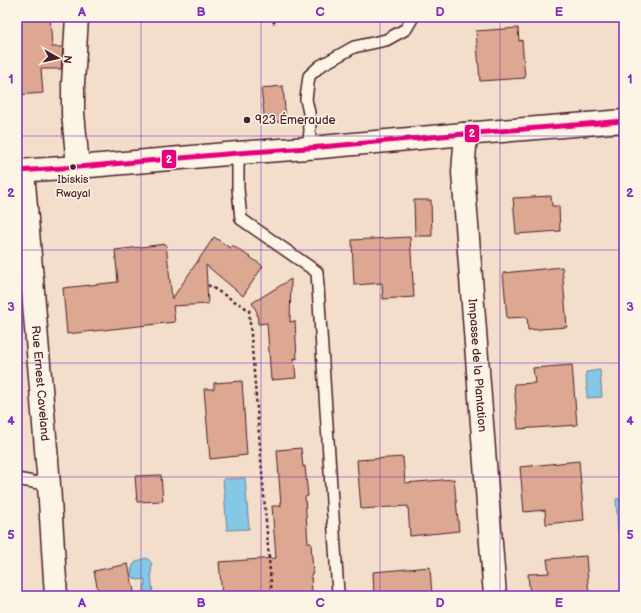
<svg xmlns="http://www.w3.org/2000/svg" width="641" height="613" font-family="'Balsamiq Sans',sans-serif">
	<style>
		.water { fill: #84c8e5; stroke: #6d849b }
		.building { fill: #dda892; stroke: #4a1f2b }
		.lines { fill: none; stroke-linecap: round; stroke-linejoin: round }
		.lane-casing { stroke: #4a1f2b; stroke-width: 14 }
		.street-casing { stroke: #4a1f2b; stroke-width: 25 }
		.secondary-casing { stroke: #4a1f2b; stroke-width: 25 }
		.path { stroke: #4a1f2b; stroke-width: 2.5; stroke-dasharray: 3 3; stroke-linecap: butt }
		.lane { stroke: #fcf5e5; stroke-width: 11 }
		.street { stroke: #fcf5e5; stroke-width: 22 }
		.secondary { stroke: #fcf5e5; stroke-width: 22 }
		.bus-1-casing { stroke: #fcf5e5; stroke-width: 8 }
		.bus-1 { stroke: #e5007d; stroke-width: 5 }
		.grid { fill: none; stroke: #7b2cbf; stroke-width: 1; stroke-opacity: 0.55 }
		.poi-dot { fill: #4a1f2b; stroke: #fcf5e5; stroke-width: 1.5 }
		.labels { text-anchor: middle; stroke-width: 3; stroke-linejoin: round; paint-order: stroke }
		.bus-label { font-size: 11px; fill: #4a1f2b; stroke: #fcf5e5 }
		.poi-label { font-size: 12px; fill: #4a1f2b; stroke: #fcf5e5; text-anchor: start }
		.street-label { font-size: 12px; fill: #4a1f2b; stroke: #fcf5e5 }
		.line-badge { stroke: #fcf5e5; stroke-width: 1.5 }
		.badge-label { font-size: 11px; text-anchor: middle; font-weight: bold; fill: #fff }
		.neatline { fill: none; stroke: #7b2cbf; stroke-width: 1.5 }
		.grid-label { font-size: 13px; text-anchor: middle; font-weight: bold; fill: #7b2cbf }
	</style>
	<rect width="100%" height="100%" fill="#f3decc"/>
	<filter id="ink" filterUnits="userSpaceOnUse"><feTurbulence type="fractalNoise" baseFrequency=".025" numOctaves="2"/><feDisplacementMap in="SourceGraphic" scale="8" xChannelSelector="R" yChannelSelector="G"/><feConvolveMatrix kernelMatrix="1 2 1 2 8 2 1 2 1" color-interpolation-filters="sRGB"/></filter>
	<g filter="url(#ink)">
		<path class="water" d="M600 370 602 397 587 398 586 372Z
			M245 478 249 529 227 530 223 479Z
			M624 498V531L618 532 616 499Z
			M146 558 149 560 152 564 151 572 153 596H144L145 579 138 580 132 577C130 564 135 561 146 558Z"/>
		<path class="building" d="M17 17H50L52 47H63L61 69H41L43 93 17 95Z
			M518 28 519 41 522 40 525 78 480 81 476 31Z
			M283 86 286 121 265 123 261 88Z
			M551 196 552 206H559L560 231 516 234 513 198Z
			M414 200H431L432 236H415Z
			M214 237 230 248 232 245 263 266 243 296 206 265 208 304 173 306 175 322 67 334 63 288 118 282 115 250 166 244 172 299Z
			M410 237 414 297 383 299 382 283 354 285 352 240Z
			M562 267 567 327 528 330 527 317 507 318 503 273Z
			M291 279 290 322 295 321 297 359 294 358 296 378 271 380 267 323 258 324 257 312 252 303Z
			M572 365 577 425 518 429 514 384 535 383 533 368Z
			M242 381 247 455 210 459 204 389H214V383Z
			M301 448 303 467 305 466 308 496 305 497 308 543H311L313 573 311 574 312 593 266 596H222L219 562 276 558 272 506H281L277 450Z
			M403 457 405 483 454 479 459 531 410 536 408 506 361 509 357 460Z
			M579 461 584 520 546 524 545 510 524 512 520 467Z
			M161 475 163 501 137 502 135 476Z
			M586 556 589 596H530L528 574 549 573 547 559Z
			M128 564 135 596H99L94 571Z
			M430 567 432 596H374L373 572Z"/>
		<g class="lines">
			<defs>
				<path id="lane" d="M308 148 310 131 309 113 306 99 309 76 320 66 354 47 386 40 406 29 413 17
					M238 153V189L241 219 317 272 338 593 337 596
					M17 479 49 485"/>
				<g id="street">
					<path d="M77 17 73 84V113L78 167"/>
					<path id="s1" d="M464 134 465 147 463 172 495 596"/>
					<path id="s2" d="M23 171 49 485 56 596"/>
				</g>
				<path id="secondary" d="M17 171 78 167 238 153 321 147 464 134 624 121"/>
			</defs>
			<use href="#lane" class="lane-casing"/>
			<use href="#street" class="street-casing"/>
			<use href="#secondary" class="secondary-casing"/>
			<path class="path" d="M273 23 279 17
				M208 285 249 310 272 596"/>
			<use href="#lane" class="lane"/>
			<use href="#street" class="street"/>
			<use href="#secondary" class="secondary"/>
			<defs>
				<path id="bus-1" d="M17 171 78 167 238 153 321 147 464 134 624 121"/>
			</defs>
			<use href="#bus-1" class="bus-1-casing"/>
			<use href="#bus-1" class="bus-1"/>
		</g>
	</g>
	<path class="grid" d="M141 17V596M261 17V596M380 17V596M500 17V596M17 136H624M17 250H624M17 363H624M17 477H624"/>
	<g class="poi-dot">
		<circle cx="247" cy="120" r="4"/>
		<circle cx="73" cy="167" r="3.5"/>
	</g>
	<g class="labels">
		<g class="bus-label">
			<text x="73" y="183">Ibiskis<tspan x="73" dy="14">Rwayal</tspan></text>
		</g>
		<g class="poi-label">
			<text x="255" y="124">923 Émeraude</text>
		</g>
		<g class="street-label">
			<text dy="4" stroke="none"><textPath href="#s1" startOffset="232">Impasse de la Plantation</textPath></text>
			<text dy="4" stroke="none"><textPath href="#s2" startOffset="213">Rue Ernest Caveland</textPath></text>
		</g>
	</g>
	<g class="line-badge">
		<rect x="464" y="124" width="16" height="19" rx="4" fill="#e5007d"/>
		<rect x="161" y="149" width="16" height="20" rx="4" fill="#e5007d"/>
	</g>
	<g class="badge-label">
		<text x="472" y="137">2</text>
		<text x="169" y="163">2</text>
	</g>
	<rect width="641" height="613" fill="none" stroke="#fcf5e5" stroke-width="44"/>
	<g transform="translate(58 58) rotate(98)" stroke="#fcf5e5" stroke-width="3" paint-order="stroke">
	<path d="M0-3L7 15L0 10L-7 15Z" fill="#4a1f2b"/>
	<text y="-6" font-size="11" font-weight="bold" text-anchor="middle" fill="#4a1f2b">N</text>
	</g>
	<rect x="22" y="22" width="597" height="569" class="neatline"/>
	<g class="grid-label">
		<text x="82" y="16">A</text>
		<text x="201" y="16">B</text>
		<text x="320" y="16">C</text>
		<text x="440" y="16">D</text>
		<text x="559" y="16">E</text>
		<text x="11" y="83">1</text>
		<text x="630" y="83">1</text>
		<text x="11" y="197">2</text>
		<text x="630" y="197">2</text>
		<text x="11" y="311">3</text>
		<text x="630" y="311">3</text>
		<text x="11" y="425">4</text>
		<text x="630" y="425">4</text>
		<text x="11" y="539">5</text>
		<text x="630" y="539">5</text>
		<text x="82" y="607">A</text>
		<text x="201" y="607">B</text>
		<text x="320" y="607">C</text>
		<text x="440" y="607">D</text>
		<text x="559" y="607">E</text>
	</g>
</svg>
